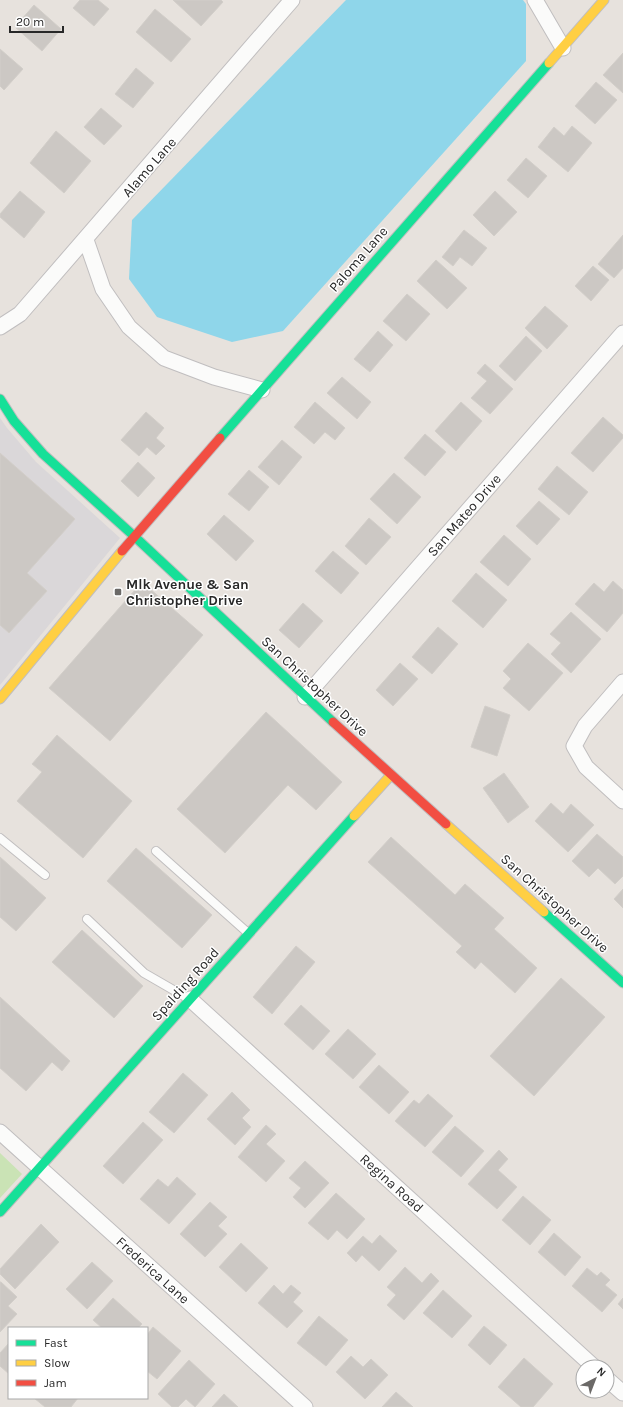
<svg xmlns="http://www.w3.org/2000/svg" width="623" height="1407" font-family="Karla,sans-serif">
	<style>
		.industrial { fill: #dad7d9 }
		.green { fill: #cae3b5 }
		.water { fill: #8fd6ea }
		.building { fill: #ccc8c4; stroke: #d2cec9 }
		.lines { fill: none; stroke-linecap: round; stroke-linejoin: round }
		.lane-casing { stroke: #c0bebf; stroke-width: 10 }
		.street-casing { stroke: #c0bebf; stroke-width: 17 }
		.fast-casing { stroke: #c0bebf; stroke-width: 11 }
		.slow-casing { stroke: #c0bebf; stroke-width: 11 }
		.jam-casing { stroke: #c0bebf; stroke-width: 11 }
		.lane { stroke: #fbfbfa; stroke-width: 8 }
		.street { stroke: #fbfbfa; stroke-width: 15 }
		.fast { stroke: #16e098; stroke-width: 9 }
		.slow { stroke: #ffcf43; stroke-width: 9 }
		.jam { stroke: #f24e42; stroke-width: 9 }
		.poi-dot { fill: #6b6967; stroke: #fff; stroke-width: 1.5 }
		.labels { text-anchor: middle; stroke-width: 3; stroke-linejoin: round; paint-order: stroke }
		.street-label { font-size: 14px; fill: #282828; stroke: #fff }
		.poi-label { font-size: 14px; font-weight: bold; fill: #282828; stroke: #fff; text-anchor: start }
	</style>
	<rect width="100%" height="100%" fill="#e7e2dd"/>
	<path class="industrial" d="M0 418 7 428 36 462 120 538 0 685Z"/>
	<path class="green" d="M0 1153 22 1174 0 1198Z"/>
	<path class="water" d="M346 0H523L526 4V61L283 331 232 342 157 317 129 279 132 220Z"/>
	<path class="building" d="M80 0H98L109 9 94 26 73 8Z
		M173 0H221L223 2 201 26Z
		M34 5 61 29 42 51 15 27Z
		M155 9 191 39 171 62 136 32Z
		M0 49 23 69 4 90 0 86Z
		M623 53V93L603 75Z
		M136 68 154 83 133 108 115 94Z
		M596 82 617 100 595 124 575 106Z
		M101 108 122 126 104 145 84 127Z
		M572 126 592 143 568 172 538 147 554 127 564 136Z
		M56 131 91 161 64 193 30 163Z
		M526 158 547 176 528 198 507 180Z
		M20 191 45 212 24 238 0 217V214Z
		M495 191 517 212 494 236 473 215Z
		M464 230 487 248 472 266 460 257 453 266 442 257Z
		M623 235V268L614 278 598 264Z
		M436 260 467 288 447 309 417 281Z
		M593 266 609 280 591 301 575 286Z
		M407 294 430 314 406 341 383 321Z
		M545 306 568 326 547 349 525 328Z
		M378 331 393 345 370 372 354 359Z
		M526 336 542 351 515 381 499 366Z
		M485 364 513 389 490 414 471 398 487 381 477 373Z
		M342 377 371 402 357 419 327 393Z
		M315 402 345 428 335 440 325 432 314 444 294 427Z
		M461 402 482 421 456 451 435 431Z
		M146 412 164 428 156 438 165 446 156 455 147 447 139 456 121 440Z
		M603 417 623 435V438L593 472 571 453Z
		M425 434 446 452 425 476 404 458Z
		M282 440 302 457 279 485 258 467Z
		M0 453 75 519 27 573 47 591 9 633 0 625Z
		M138 462 155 478 138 497 121 481Z
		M557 466 588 492 569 515 538 489Z
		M249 470 269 487 249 511 228 494Z
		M394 473 421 497 397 524 370 499Z
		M539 501 560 519 537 545 516 526Z
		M224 515 254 541 236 561 207 534Z
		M369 518 391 537 366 565 345 546Z
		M504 535 531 559 508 586 480 562Z
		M333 551 359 573 341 594 315 571Z
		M476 573 507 600 483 628 452 601Z
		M613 581 623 590V613L607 632 575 604 594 583 604 592Z
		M142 582 203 635 110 741 49 688Z
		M303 603 323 621 299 648 279 630Z
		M571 612 601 639 571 673 551 654 561 643 550 634Z
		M438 627 458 644 432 674 412 657Z
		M528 643 563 673 529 711 503 688 511 679 503 671Z
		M400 663 418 679 393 706 376 690Z
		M485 706 510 715 497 756 471 747Z
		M266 712 342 782 316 810 288 785 225 853 177 809Z
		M57 735 132 801 83 858 17 801 42 772 32 764Z
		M504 773 529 807 508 823 483 788Z
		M551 803 563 814 571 804 594 825 568 852 535 821Z
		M597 834 623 857V876L615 884 598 868 589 877 572 861Z
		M391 837 455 895 465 884 504 918 494 929 537 968 515 993 481 962 475 969 456 952 462 946 368 862Z
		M136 848 212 915 182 948 107 881Z
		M0 857 46 898 16 931 0 917Z
		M623 889V908L614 899Z
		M82 930 143 986 114 1018 52 962Z
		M296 946 315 962 272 1014 253 997Z
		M561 978 605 1017 534 1096 490 1056Z
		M0 997 70 1061 62 1071 52 1062 26 1091 0 1068Z
		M301 1005 330 1031 313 1050 284 1024Z
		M348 1029 376 1054 353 1079 325 1054Z
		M379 1065 409 1092 389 1114 359 1087Z
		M183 1073 208 1095 174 1133 149 1112Z
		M232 1092 250 1110 242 1118 251 1127 235 1145 207 1119Z
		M428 1094 453 1116 425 1147 395 1121 414 1100 419 1104Z
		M143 1122 163 1140 123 1184 103 1166Z
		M266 1125 276 1134 266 1144 285 1161 266 1182 238 1157Z
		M455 1126 484 1151 461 1177 432 1152Z
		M499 1150 508 1159 498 1170 517 1187 497 1209 468 1184Z
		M305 1161 329 1183 305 1208 293 1197 301 1188 289 1178Z
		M177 1177 196 1194 169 1224 140 1199 158 1179 168 1187Z
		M336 1193 365 1219 347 1239 337 1230 328 1240 308 1223Z
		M523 1196 551 1220 530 1245 502 1220Z
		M210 1202 227 1217 218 1226 227 1234 205 1257 180 1234Z
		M41 1224 59 1242 15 1289 0 1274V1269Z
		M554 1233 581 1257 565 1276 538 1252Z
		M380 1235 397 1251 379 1271 362 1255 356 1262 347 1253 363 1236 372 1244Z
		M241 1243 268 1268 246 1292 219 1267Z
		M92 1262 113 1281 87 1309 66 1289Z
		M405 1267 422 1283 431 1273 439 1281 404 1320 387 1305 396 1295 387 1287Z
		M587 1268 597 1276 601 1272 610 1280 605 1285 617 1295 602 1312 572 1286Z
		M0 1282H1L17 1297 8 1306 17 1314 0 1332Z
		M274 1285 283 1294 291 1285 301 1293 293 1302 303 1311 287 1328 258 1303Z
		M443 1290 472 1316 452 1338 423 1313Z
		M113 1298 142 1324 138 1328H102L93 1320Z
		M623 1298V1309L618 1304Z
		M319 1316 348 1340 326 1366 297 1343Z
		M484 1326 507 1345 490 1365 468 1345Z
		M153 1327 181 1351 157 1379 147 1371V1335Z
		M9 1343V1374L0 1366V1353Z
		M351 1356 363 1367 371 1359 388 1375 365 1399 336 1372Z
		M524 1358 553 1384 533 1407H521L498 1387Z
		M189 1360 215 1384 195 1407 186 1399 178 1407H172L158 1394Z
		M396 1392 413 1407H382Z
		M224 1394 238 1407H212Z
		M34 1398H78L71 1407H45Z"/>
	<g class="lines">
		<defs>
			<path id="lane" d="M0 838 45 875
				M156 851 248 933
				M87 919 144 973 189 999"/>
			<path id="street" d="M535 0 563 48
				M86 240 103 289 129 327 164 358 214 377 262 390
				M0 327 20 314 292 0
				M623 682 585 726 574 746 586 767 623 801
				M305 697 623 333
				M190 999 594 1367
				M0 1132 305 1407
				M607 1379 623 1393"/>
			<path id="fast" d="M0 399 14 421 43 454 134 536 333 722
				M220 438 549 63
				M544 912 623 983
				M0 1212 354 816"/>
			<path id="slow" d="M549 63 604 0
				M0 699 122 551
				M354 816 391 775
				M446 824 544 912"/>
			<path id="jam" d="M122 551 220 438
				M333 722 446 824"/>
		</defs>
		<use href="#lane" class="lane-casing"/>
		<use href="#street" class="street-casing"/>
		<use href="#fast" class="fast-casing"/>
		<use href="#slow" class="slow-casing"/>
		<use href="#jam" class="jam-casing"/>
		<use href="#lane" class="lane"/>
		<use href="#street" class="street"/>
		<use href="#fast" class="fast"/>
		<use href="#slow" class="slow"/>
		<use href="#jam" class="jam"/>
	</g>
	<rect class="poi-dot" x="114" y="588" width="8" height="8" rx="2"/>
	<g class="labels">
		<g class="street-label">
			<text transform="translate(149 167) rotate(-49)" y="5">Alamo Lane</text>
			<text transform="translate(358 259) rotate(-49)" y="5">Paloma Lane</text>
			<text transform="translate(464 515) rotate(-49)" y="5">San Mateo Drive</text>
			<text transform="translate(315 686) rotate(43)" y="5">San Christopher Drive</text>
			<text transform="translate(555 903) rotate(42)" y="5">San Christopher Drive</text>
			<text transform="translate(185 984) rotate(-48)" y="5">Spalding Road</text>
			<text transform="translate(392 1183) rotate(42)" y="5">Regina Road</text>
			<text transform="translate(153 1270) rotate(42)" y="5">Frederica Lane</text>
		</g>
		<g class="poi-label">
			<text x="126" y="589">Mlk Avenue &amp; San<tspan x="126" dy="16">Christopher Drive</tspan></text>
		</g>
	</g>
	<rect x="8" y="1327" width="140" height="72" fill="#ffffff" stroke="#a9a9a9"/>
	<rect x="16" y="1340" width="20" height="6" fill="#16e098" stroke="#a9a9a9"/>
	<text x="44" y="1347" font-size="12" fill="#282828">Fast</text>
	<rect x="16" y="1360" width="20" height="6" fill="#ffcf43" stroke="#a9a9a9"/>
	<text x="44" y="1367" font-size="12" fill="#282828">Slow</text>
	<rect x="16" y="1380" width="20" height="6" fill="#f24e42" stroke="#a9a9a9"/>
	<text x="44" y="1387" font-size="12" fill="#282828">Jam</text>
	<g transform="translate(595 1379) rotate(42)"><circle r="19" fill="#ffffff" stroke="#a9a9a9"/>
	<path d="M0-3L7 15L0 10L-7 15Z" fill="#6b6967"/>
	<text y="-6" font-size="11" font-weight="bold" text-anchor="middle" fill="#282828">N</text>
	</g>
	<path d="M10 26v6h53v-6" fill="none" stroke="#282828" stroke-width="2"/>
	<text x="16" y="26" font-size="12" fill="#282828" stroke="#ffffff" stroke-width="3" paint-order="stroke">20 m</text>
</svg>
